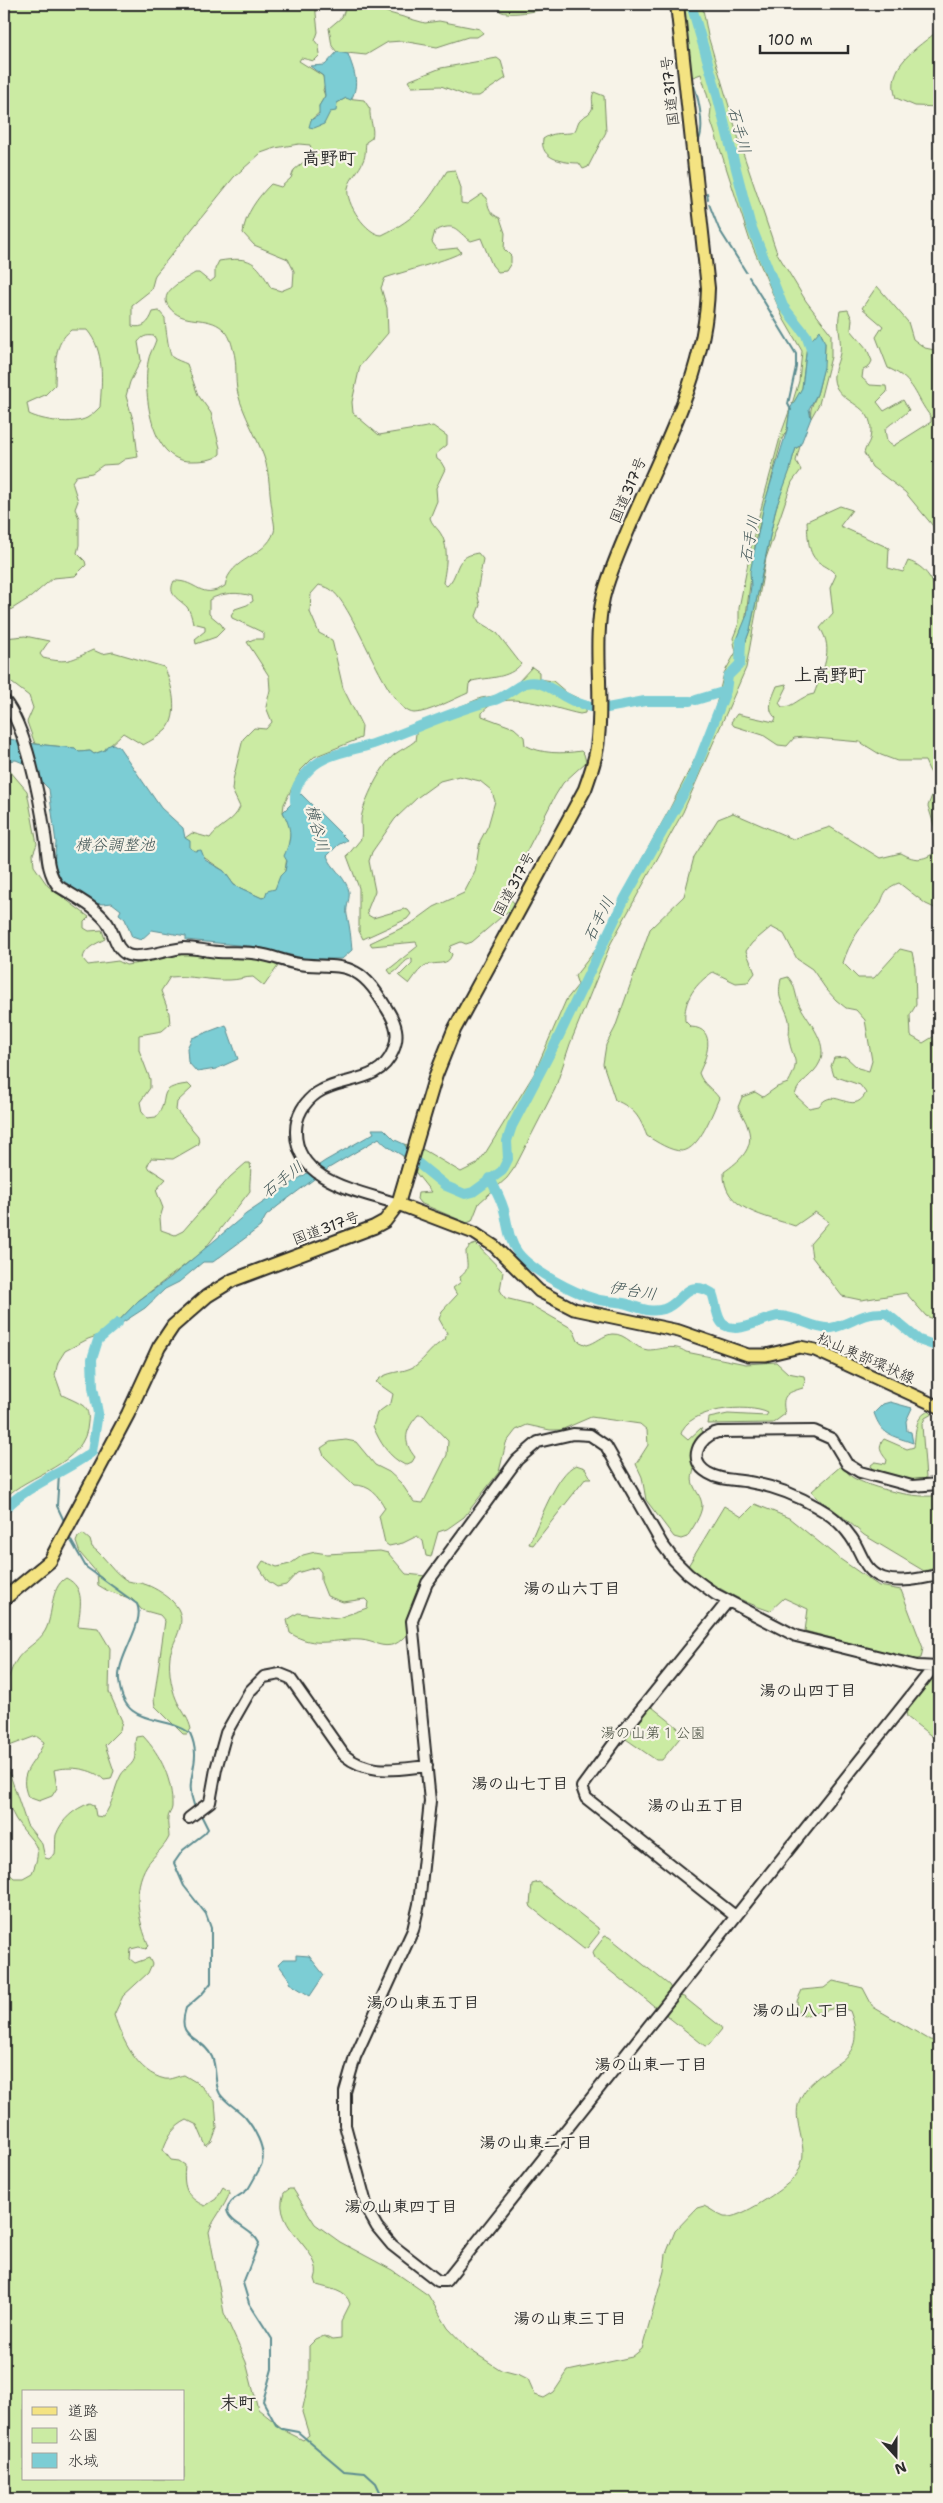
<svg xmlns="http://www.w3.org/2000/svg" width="943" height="2503" font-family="'Shantell Sans','Klee One',sans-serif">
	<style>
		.green { fill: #cbeba3; stroke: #7b8b67; fill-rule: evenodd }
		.water { fill: #7ccdd4; stroke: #5c8c90 }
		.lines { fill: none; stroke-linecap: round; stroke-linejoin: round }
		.stream { stroke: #5c8c90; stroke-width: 2 }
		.river { stroke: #7ccdd4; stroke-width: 10 }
		.secondary-casing { stroke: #2b2b2b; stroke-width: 14 }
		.primary-casing { stroke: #2b2b2b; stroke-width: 15 }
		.highway-casing { stroke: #2b2b2b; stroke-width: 16 }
		.secondary { stroke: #f7f3e8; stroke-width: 10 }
		.primary { stroke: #f4e382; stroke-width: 11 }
		.highway { stroke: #f4e382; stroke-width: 12 }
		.labels { text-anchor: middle; stroke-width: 4.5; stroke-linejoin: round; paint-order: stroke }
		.street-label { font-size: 15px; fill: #2b2b2b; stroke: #f7f3e8 }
		.park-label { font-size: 15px; fill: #4b5143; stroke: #f7f3e8 }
		.water-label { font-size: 16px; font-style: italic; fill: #3f5455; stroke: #f7f3e8 }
		.neighbourhood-label { font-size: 16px; font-weight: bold; fill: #2b2b2b; stroke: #f7f3e8 }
		.quarter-label { font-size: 18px; font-weight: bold; fill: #2b2b2b; stroke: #f7f3e8 }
	</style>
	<rect width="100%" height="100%" fill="#f7f3e8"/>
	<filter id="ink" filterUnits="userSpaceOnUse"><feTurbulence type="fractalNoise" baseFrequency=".02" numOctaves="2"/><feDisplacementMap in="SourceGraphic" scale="10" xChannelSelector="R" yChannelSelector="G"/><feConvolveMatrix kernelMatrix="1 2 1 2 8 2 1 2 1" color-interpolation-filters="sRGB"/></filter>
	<g filter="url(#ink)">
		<path class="green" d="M4 4H315L318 32 315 41 319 46 320 55 314 61 301 58 299 61 323 76 325 85 323 90 325 96 319 106 320 112 311 120 330 112 337 103 346 98 364 100 370 109C369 119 375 129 372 138L366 142C365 148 366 156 363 161 360 170 350 178 348 188 345 203 367 235 382 235 419 217 426 204 447 171L455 170 461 188V203L467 204 482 194 487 198C488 208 490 214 500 218L505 233 504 249 511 256V263L506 271 498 272 492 265 481 238 471 241C455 231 457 221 435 231L432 242 438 250 458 248 461 252C455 258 399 273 385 278L381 288 387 308 388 333 360 366 352 402 353 413 379 435 433 426 447 436V445L436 454 437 459 441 462 445 469 436 488 437 501 430 518C432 524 435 526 439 531 450 546 446 566 443 583L447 586C461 573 452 557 478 553L483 559 477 593 480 605 476 616 479 622 497 633 521 664C509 679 489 677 472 681L469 684 468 693C454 699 428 713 414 713 387 712 355 605 330 589 327 587 322 586 319 585L311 594 310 612 319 633 332 640 343 688 362 726 361 738 314 757 301 770 284 804 283 812 291 828 285 871 276 889 262 898 234 885 224 871 190 848 185 838 192 833 210 838C219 825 234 822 240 807L232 790 233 780 243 739 254 728 266 729 272 722 266 707 270 690 269 676 247 642 254 639H264V633L232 618 231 615 235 609 247 605 253 601 252 596C239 592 222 592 209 600V614L221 624 224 629 216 637 196 644 195 639 205 631V626L193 623C192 618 190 611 187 607 178 598 167 595 174 581 198 580 200 601 225 586 230 557 265 558 274 532 276 526 272 516 272 509 269 492 270 474 264 457 256 435 244 416 238 394 234 379 238 364 233 349 231 341 229 334 223 329 207 314 183 326 169 307 157 292 184 280 195 273H199L210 282 215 278V269L219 261C251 256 256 261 271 288L281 291 293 286 294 271 288 259 254 245 243 233C245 214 258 197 271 184L281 187 291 178 294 170 313 154 310 145 299 144 275 148 261 153 234 177 155 275 151 290 132 305V326C143 329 149 323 153 312L159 311 165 318C165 324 169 355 172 357 176 360 183 362 187 364L198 395 211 413 220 448V454C213 461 200 461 190 461 150 462 143 390 148 362 149 354 154 347 156 340L154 336C146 335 143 336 138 342L141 360 130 382 126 396 134 423 138 457 125 459 118 464 103 465 92 473 76 476 72 482 78 501 75 509 79 518V545L77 553 85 561 86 565 75 576 53 578 31 597 4 614ZM71 330H87C105 351 102 381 100 407 96 411 92 415 87 418 73 425 43 421 29 414L27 403 45 395 55 385C56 362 53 345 71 330Z
			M347 4H375L377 8 389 13 425 23 439 21 480 29 483 33 477 37H468L437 47 402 41 388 42 366 55 337 52 332 46 329 28 342 17Z
			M500 4H557C548 10 508 17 500 11Z
			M682 4H702L708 36 743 153 777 253 806 301 831 334V357L819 404 811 418C809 406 815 402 818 391 822 375 825 359 825 343L807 345 802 388 796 402 792 404 799 381 802 351 783 318 749 238 710 118 711 108 701 74 690 78Z
			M939 30V107L915 106 896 98C885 66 917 48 939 30Z
			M497 58 501 61 506 78 479 96H467L441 86 412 87 408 81 441 68Z
			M594 92 604 96 606 132 588 167 583 169 579 163C564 163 539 159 543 139 553 132 560 134 570 133 577 132 576 127 579 121 582 116 588 116 591 111 595 105 590 99 594 92Z
			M877 286 908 322 913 339 925 348 939 351V491L937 497 939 528 933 526 905 492 872 467 864 453C865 448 869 443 870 439 877 405 847 407 836 387 830 374 838 365 840 353 842 337 836 326 840 311L848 310 852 319 851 330 867 349 872 361 869 367 863 370 862 378 870 385 886 386 887 392 877 402 884 411 903 400 909 410C902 418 893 421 885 429L887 442 893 446 931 422V417C914 396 917 381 888 368L876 337 883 326 862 308Z
			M790 409 787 430 782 439 756 538 741 654 750 630 776 508 796 448 800 446 796 461 801 470 792 482 766 558 746 668 683 812 611 943 570 1044 555 1089 515 1167 507 1178 479 1203 472 1221 467 1223 420 1203 417 1199 418 1193 431 1192 401 1154 417 1163 404 1144 424 1150 461 1172 477 1164 486 1152 534 1074 566 1000 578 985 575 976 597 948 625 890 669 810 700 749 715 709 724 673 736 652 733 638 739 623V608L753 538 781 434Z
			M840 506 852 510 840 526 889 548 888 568 903 572 908 561C926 566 935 583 939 600V841L928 806 937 782 929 770 925 761H897L881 755 860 742 804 737 794 738 787 746 778 745 763 735 734 726 731 722 737 714 774 722 776 718C765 709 773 697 777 686L786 684 787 687 779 703 782 707C793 708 800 696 814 694 822 671 835 650 820 628L833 613 830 588 836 575C830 568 826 567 820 563 807 555 808 535 807 521Z
			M25 636 49 641 40 654 43 658C68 664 71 660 93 650L102 654 113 652 164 667C172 683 180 715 166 730 160 736 150 741 143 745L123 733 105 750 94 754 90 751 79 752 75 748 35 744 27 722 33 708 29 696 4 677V638Z
			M532 667 539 672V679L553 681 567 693 586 702 585 713 580 714C554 709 501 686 482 713V716L514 728 524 737 525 745C541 754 562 754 581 751L584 754 586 762 563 783 555 796 505 893 516 905 511 913 507 912 472 942 466 944 461 942 451 946 449 951 452 954C448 969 432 959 422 968 417 972 413 979 409 984L399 976 412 963V958C403 960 400 970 391 974L388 970 418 946 416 942 372 946 370 943 412 923 434 907 464 893 475 872 480 841 488 826 495 801 491 790 480 781 459 776 440 781 418 797 395 819 372 852 369 861 375 891 367 911 368 915 373 918 404 909 408 910 411 914 407 919 363 939 359 931V888L347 856 361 839C362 832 361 826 361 819 363 802 382 764 395 754 402 749 409 746 415 741L417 726 420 723 481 698 500 695 518 682Z
			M4 764 27 791 37 844 33 854 34 866 48 886 89 917 84 922V928L89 931 102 930 105 939C96 944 84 948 83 959L88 965 118 961 126 965 140 963 174 953 255 957 278 966 264 986 253 977C245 977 238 980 230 980 210 981 190 975 170 977L161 991 169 1013 170 1024 162 1031 139 1035V1050L150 1079V1088L140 1102 142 1112 147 1118 156 1117C172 1098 153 1088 188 1084L192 1088 177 1102 176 1110 198 1136 199 1144 173 1159 151 1158 147 1167 166 1179 156 1190 163 1208 160 1218 161 1230 175 1235 183 1231 230 1177 246 1163H250C252 1172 249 1181 250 1191L203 1251 138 1301 108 1332 88 1339 65 1351 58 1362 55 1375 62 1395C68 1398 76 1401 82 1405 88 1409 89 1415 88 1422 86 1466 28 1473 4 1499Z
			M733 813 793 839 830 827 880 858 901 853C917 862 924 860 939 850V910L926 904 899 883C879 890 886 900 875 911 861 925 849 943 843 963L858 978H874L900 949 912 952 915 967 916 1005 910 1015 911 1036 923 1043 936 1035H939V1321L926 1316 906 1293 861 1300 842 1296 812 1257 810 1244 829 1222 815 1212 795 1226C766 1216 722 1210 724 1172 739 1161 755 1149 748 1128 746 1120 741 1114 738 1107L742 1097 755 1092 763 1097 777 1087 788 1083C802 1058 792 1061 789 1039 789 1033 790 1026 789 1020 784 1001 776 1002 781 979L788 977C795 985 795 992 798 1002 806 1020 829 1041 820 1062 814 1076 798 1081 795 1095L809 1108 819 1106C835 1084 852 1118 866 1093L860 1085 834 1076 831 1066 834 1058 846 1057 858 1068 869 1071 872 1061 865 1020 856 1010 846 1008 836 1000 826 989 812 969 797 959 784 934 771 927 752 943 746 951 755 973 748 982 736 983 713 972C696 983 683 1000 685 1021L691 1027C718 1028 706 1059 699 1073 703 1085 712 1088 719 1098 713 1112 699 1150 682 1151 670 1151 657 1142 647 1136 639 1116 635 1109 615 1100L603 1064 606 1045 615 1028 650 929 684 896 694 857 718 819Z
			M476 1244 503 1272 500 1290 505 1298 529 1304 573 1329 578 1341 587 1345C596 1343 603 1335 612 1334 627 1333 634 1349 648 1350 662 1350 673 1343 686 1352L746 1364 776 1362 788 1373 804 1376 805 1381 803 1388C786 1393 781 1395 785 1414L773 1423 708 1424 709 1418 728 1414 766 1416 768 1413C749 1403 687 1408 681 1434L688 1440 701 1428 703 1433C691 1445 695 1454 694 1469 693 1474 691 1479 693 1484 696 1492 701 1496 702 1505 702 1515 692 1529 687 1537L681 1539 674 1537 646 1500 642 1477 636 1464 648 1445 647 1430 640 1424 591 1417 561 1430H550L527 1425 516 1430 506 1443 499 1472 464 1517 447 1529 438 1532 431 1557 426 1556 423 1541 417 1536 403 1543 389 1546 385 1543 379 1516 385 1508C378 1495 370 1485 354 1485L324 1456 321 1448 330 1442 346 1440 356 1442 375 1465 389 1472 401 1483 414 1502 423 1503 447 1455 448 1441 423 1415H418C405 1430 402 1441 415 1457L412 1462 405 1465C389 1457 380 1443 373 1426L377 1413 391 1403 393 1394 376 1382C386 1370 402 1374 415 1366 426 1358 432 1346 445 1340L447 1333 439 1319 442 1311 457 1295 453 1288 461 1282 460 1277C471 1269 466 1263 466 1251L470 1246Z
			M929 1411 932 1414 925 1418 922 1425 926 1478 920 1482 872 1469 871 1465 875 1462 886 1464 887 1460C881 1453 877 1447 884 1439L907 1449 914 1447C916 1433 914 1417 929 1411Z
			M576 1465 585 1468 591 1478H586L533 1545 529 1544C539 1524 556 1473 576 1465Z
			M842 1465C845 1469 848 1474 852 1477 870 1488 919 1500 939 1495V1567L924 1571 864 1535 841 1515 816 1497 812 1491Z
			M755 1504 789 1518 840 1559 879 1586 901 1590 923 1648 921 1658 914 1660 805 1631 808 1609 784 1598 770 1611C739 1601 713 1586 688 1566L724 1506 742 1517Z
			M83 1534 90 1540 92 1547C106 1557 114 1574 128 1581 134 1583 141 1582 147 1585 155 1588 168 1596 173 1602 191 1621 173 1638 170 1656 168 1671 172 1693 179 1705 184 1713 189 1720 191 1729L187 1734H183L155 1706 154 1699 165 1621 160 1615 142 1610 132 1599 108 1591 98 1585 97 1573 80 1553 76 1542 78 1537Z
			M380 1551 388 1553 406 1574 426 1576C415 1595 408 1611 407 1634 404 1637 400 1642 395 1644 382 1649 374 1641 361 1640 334 1638 316 1650 290 1633L287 1620 298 1613 338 1618 367 1608 368 1602 365 1599 343 1602 327 1596 321 1581V1572L317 1567 297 1573 286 1585 277 1587 268 1581 259 1567 263 1561 277 1567 290 1564 303 1555 315 1552 327 1554Z
			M66 1578C86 1588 80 1607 78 1626L98 1628 110 1648 109 1692 122 1721 120 1730 105 1745 114 1771 111 1779 104 1780C93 1768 69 1766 54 1770L57 1788 52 1796 39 1801 28 1797C17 1770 35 1766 44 1742L36 1736 4 1748C4 1717 0 1684 18 1658 25 1648 39 1642 45 1631 54 1615 49 1588 66 1578Z
			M939 1676V1742L907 1717 906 1711 931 1679Z
			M649 1707H652L682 1731 683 1734 662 1760H656L623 1737Z
			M143 1736C161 1755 173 1781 172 1807 172 1811 168 1814 168 1818 167 1824 169 1831 169 1837 164 1848 154 1855 147 1865 132 1889 138 1921 149 1946L146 1949 139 1947 131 1949 130 1959 135 1963 149 1958 152 1964 148 1973 123 1996 114 2015C122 2039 137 2073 165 2079 170 2080 178 2076 184 2075L199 2084 215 2101 217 2128 212 2141 206 2146 197 2125 187 2120C173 2127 168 2136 163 2150L171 2160 179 2161 185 2165C183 2186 185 2197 205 2206L216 2199 223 2187 230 2192C225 2207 211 2222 209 2232L224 2313 246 2362 258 2409 287 2432 303 2440 309 2435 302 2412 309 2380V2346L315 2340 324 2336 332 2340 341 2339V2322L350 2304C347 2290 329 2289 317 2285L315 2279C326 2251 270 2229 284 2193L289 2189H293L315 2224 340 2242 392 2270 428 2295 448 2328 467 2348 501 2370 520 2375 528 2379 535 2395 544 2398 554 2392 568 2371 632 2357 642 2349 664 2271 666 2254 675 2231 697 2208 704 2206C711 2209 718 2215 724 2217 740 2220 783 2189 794 2178 797 2175 801 2166 802 2161 807 2141 790 2117 801 2097 822 2059 871 2067 850 2011L839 2007 804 2016 798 2013 797 2001 802 1990 824 1988 833 1981 863 1988 873 2007 930 2040 939 2041V2499H4V1869L14 1878H23L32 1873C44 1845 34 1845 19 1824 14 1818 11 1809 7 1802L4 1801V1765L7 1766 27 1825 42 1844 45 1858 49 1859 55 1854C56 1848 55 1840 56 1835 62 1819 74 1809 90 1803L94 1805 96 1816 103 1817C114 1803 113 1790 121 1775 125 1768 134 1765 135 1756 136 1749 134 1744 136 1737ZM24 2392H184V2479H24Z
			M539 1882 598 1928 599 1933 587 1948 584 1949 531 1907 530 1904 532 1884Z
			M605 1936 609 1937 669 1985 671 1989 657 2006H654L594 1958 592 1953Z
			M679 1996 684 1997 720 2026 722 2029 709 2045 705 2046 667 2016 666 2012Z"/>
		<path class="water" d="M337 52 348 54C354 71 360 83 351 100L346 98 337 103 336 111 330 112 324 124 314 128 309 127 311 120 319 115V106L325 96 323 76 310 66 325 65Z
			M820 330 825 343 824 367 817 394 809 409 811 418 800 446 796 448 793 457 790 470 776 508 750 630 741 655 736 642 747 615 751 586 750 572 764 505 787 430 790 409 802 388 807 345Z
			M4 738 35 744 75 748 79 752 90 751 94 754 105 750 107 746 113 744 119 747 161 808 183 828 185 838 190 841V848L195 851 201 850 205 860 224 871 234 885 262 898 265 897 267 891 275 889 280 876 285 871 287 861 284 856C292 838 292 830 283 812L301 794 347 840 338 845 327 856C332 868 343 875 348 888 352 897 345 906 347 915 350 927 351 938 352 950L342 959H307L258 947 186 940V936L152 930 141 940 132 937 125 919 119 914 121 910 112 903 103 904 94 903 61 879 54 865 56 843 49 789 42 782 39 770 16 760 4 761Z
			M226 1025 238 1059 216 1069 197 1072 188 1062 187 1048 192 1038Z
			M372 1129H384L395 1140 404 1144 418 1164C406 1157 386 1148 379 1138L329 1168 278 1206 266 1216 260 1227 213 1262H203L179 1282 165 1289 145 1308 108 1332 138 1301 171 1277 246 1214 325 1161 374 1133Z
			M890 1402 912 1408 906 1421 907 1431 911 1432 913 1443C891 1435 882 1436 874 1413L883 1404Z
			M296 1955 309 1956 324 1975 310 1996 289 1983 290 1980 278 1964 283 1959H296Z"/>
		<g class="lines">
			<path class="stream" d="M691 79C698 93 705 125 699 140
				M700 154 702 171
				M707 193 708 199
				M709 204 719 229 746 272
				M749 277 796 354V367L788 404 791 410
				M59 1474 57 1506 64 1521
				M69 1537 86 1567 137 1604C146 1623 117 1656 119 1680 123 1729 162 1713 190 1733 204 1764 183 1776 194 1805
				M202 1817 208 1829 205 1833 183 1850 174 1863 184 1886 206 1914 211 1928V1983L202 1994 186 2008C175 2041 202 2035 212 2057 217 2068 214 2085 220 2094 226 2103 238 2109 245 2117 254 2128 266 2148 262 2163 262 2165 249 2188 248 2189 240 2197 229 2198 227 2210 230 2225 253 2229 259 2243L243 2283 249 2303 272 2339V2369L263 2401 276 2425 282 2429 298 2432 344 2471 365 2473 376 2483 382 2496 381 2499"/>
			<path class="river" d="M691 4 714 83 750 223 783 306 806 335 813 355
				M696 700 726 691
				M607 708 645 701H690
				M298 813C291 795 296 783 310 769 325 753 353 751 373 744 414 730 453 710 495 700 505 696 511 691 519 686 538 675 553 691 569 699 576 703 584 705 591 707
				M409 1156 446 1186 465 1194 473 1192 502 1171 508 1159 507 1141 512 1126 558 1038 625 898 691 781 726 691 728 676 740 664 741 641
				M490 1178C495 1189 503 1202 505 1214 508 1227 509 1241 518 1253 532 1271 574 1293 596 1299 605 1302 614 1301 623 1303 637 1306 648 1314 664 1309 683 1303 686 1277 712 1293 716 1302 716 1319 724 1325 741 1335 765 1316 780 1316 797 1316 815 1330 831 1328 853 1324 859 1312 886 1313L919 1340 939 1347
				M4 1510C28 1484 64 1473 92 1452L98 1413 93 1387 92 1359 98 1340 118 1323"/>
			<defs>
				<path id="secondary" d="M4 700C26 726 40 799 45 835 48 853 46 870 58 886 74 896 94 906 106 921 115 932 114 949 128 955 140 960 169 949 184 948 195 948 206 951 218 952 231 953 245 951 259 954 273 956 285 962 299 964 317 967 339 963 355 972 369 979 379 996 387 1009 396 1023 400 1035 393 1051 379 1085 342 1076 317 1093 304 1102 296 1116 296 1131 295 1182 360 1191 398 1204
					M939 1484 912 1486 860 1472 847 1464 832 1439 814 1431 718 1432C698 1437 687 1461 708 1473 721 1481 735 1479 749 1482 773 1486 795 1494 817 1507 830 1514 842 1524 851 1537 862 1552 863 1571 883 1578 900 1584 921 1578 939 1575
					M728 1601 618 1738 582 1787 586 1798 735 1916
					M933 1668 446 2281H438L392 2245 377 2227 368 2211 345 2125V2092L355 2057 413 1930 419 1904 430 1801 412 1621 427 1583 517 1460 538 1442 573 1434 590 1435 606 1446 662 1544 674 1560 688 1574 715 1594 796 1636 917 1666 939 1667
					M189 1818 210 1802 216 1769 226 1733 250 1691 264 1677 280 1674 290 1678 344 1755C369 1776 397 1769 427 1766"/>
				<path id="primary" d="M398 1204 474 1233 494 1246 539 1291 574 1309 679 1331 748 1355H766L800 1347 815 1350 939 1407"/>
				<path id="highway" d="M4 1599 50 1561 128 1414 159 1347 173 1326 207 1296 233 1280 374 1227 385 1221 398 1204 436 1075 454 1030 585 789C591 772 597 755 598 738 603 691 593 643 603 598 609 573 621 547 631 523 664 447 706 372 708 288L677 4"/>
			</defs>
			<use href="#secondary" class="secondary-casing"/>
			<use href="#primary" class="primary-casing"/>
			<use href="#highway" class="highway-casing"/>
			<use href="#secondary" class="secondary"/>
			<use href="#primary" class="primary"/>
			<use href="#highway" class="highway"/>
		</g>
	</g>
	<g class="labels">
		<g class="street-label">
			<text transform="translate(670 91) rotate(-96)" y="5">国道317号</text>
			<text transform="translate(628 490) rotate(-67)" y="5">国道317号</text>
			<text transform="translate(514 884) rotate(-62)" y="5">国道317号</text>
			<text transform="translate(326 1228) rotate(-20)" y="5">国道317号</text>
			<text transform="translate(866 1358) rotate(24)" y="5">松山東部環状線</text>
		</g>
		<g class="park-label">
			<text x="653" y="1738">湯の山第１公園</text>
		</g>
		<g class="water-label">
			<text transform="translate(740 130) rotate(75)" y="6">石手川</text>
			<text transform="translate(749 539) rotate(-79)" y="6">石手川</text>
			<text transform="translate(318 828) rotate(75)" y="6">横谷川</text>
			<text x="115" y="850">横谷調整池</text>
			<text transform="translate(598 919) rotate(-63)" y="6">石手川</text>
			<text transform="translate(282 1179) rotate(-38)" y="6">石手川</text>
			<text transform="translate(633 1290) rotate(9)" y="6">伊台川</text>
		</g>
		<g class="neighbourhood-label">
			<text x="572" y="1594">湯の山六丁目</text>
			<text x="808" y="1696">湯の山四丁目</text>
			<text x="520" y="1789">湯の山七丁目</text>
			<text x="696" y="1811">湯の山五丁目</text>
			<text x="423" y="2008">湯の山東五丁目</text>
			<text x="801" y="2016">湯の山八丁目</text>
			<text x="651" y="2070">湯の山東一丁目</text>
			<text x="536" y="2148">湯の山東二丁目</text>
			<text x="401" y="2212">湯の山東四丁目</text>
			<text x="570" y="2324">湯の山東三丁目</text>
		</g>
		<g class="quarter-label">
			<text x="329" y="164">高野町</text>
			<text x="830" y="681">上高野町</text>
			<text x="238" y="2409">末町</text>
		</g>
	</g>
	<rect width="943" height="2503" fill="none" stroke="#f7f3e8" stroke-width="20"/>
	<rect x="10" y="10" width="923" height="2483" fill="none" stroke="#2b2b2b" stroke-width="2" filter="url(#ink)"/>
	<rect x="22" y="2390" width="162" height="90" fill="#f7f3e8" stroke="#a5a39c"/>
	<rect x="32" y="2407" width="25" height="8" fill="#f4e382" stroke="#a5a39c"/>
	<text x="68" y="2416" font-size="15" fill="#2b2b2b">道路</text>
	<rect x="32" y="2428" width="25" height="15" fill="#cbeba3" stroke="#a5a39c"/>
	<text x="68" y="2440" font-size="15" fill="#2b2b2b">公園</text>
	<rect x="32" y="2453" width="25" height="15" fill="#7ccdd4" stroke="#a5a39c"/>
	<text x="68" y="2466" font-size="15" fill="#2b2b2b">水域</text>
	<g transform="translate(896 2456) rotate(159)" stroke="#f7f3e8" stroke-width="4" paint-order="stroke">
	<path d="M0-4L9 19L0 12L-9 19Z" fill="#2b2b2b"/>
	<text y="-8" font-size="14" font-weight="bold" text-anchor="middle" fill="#2b2b2b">N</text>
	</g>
	<path d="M760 45v8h88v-8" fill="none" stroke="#2b2b2b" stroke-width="2.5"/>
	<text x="768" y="45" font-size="15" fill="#2b2b2b" stroke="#f7f3e8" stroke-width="4" paint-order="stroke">100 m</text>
</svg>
